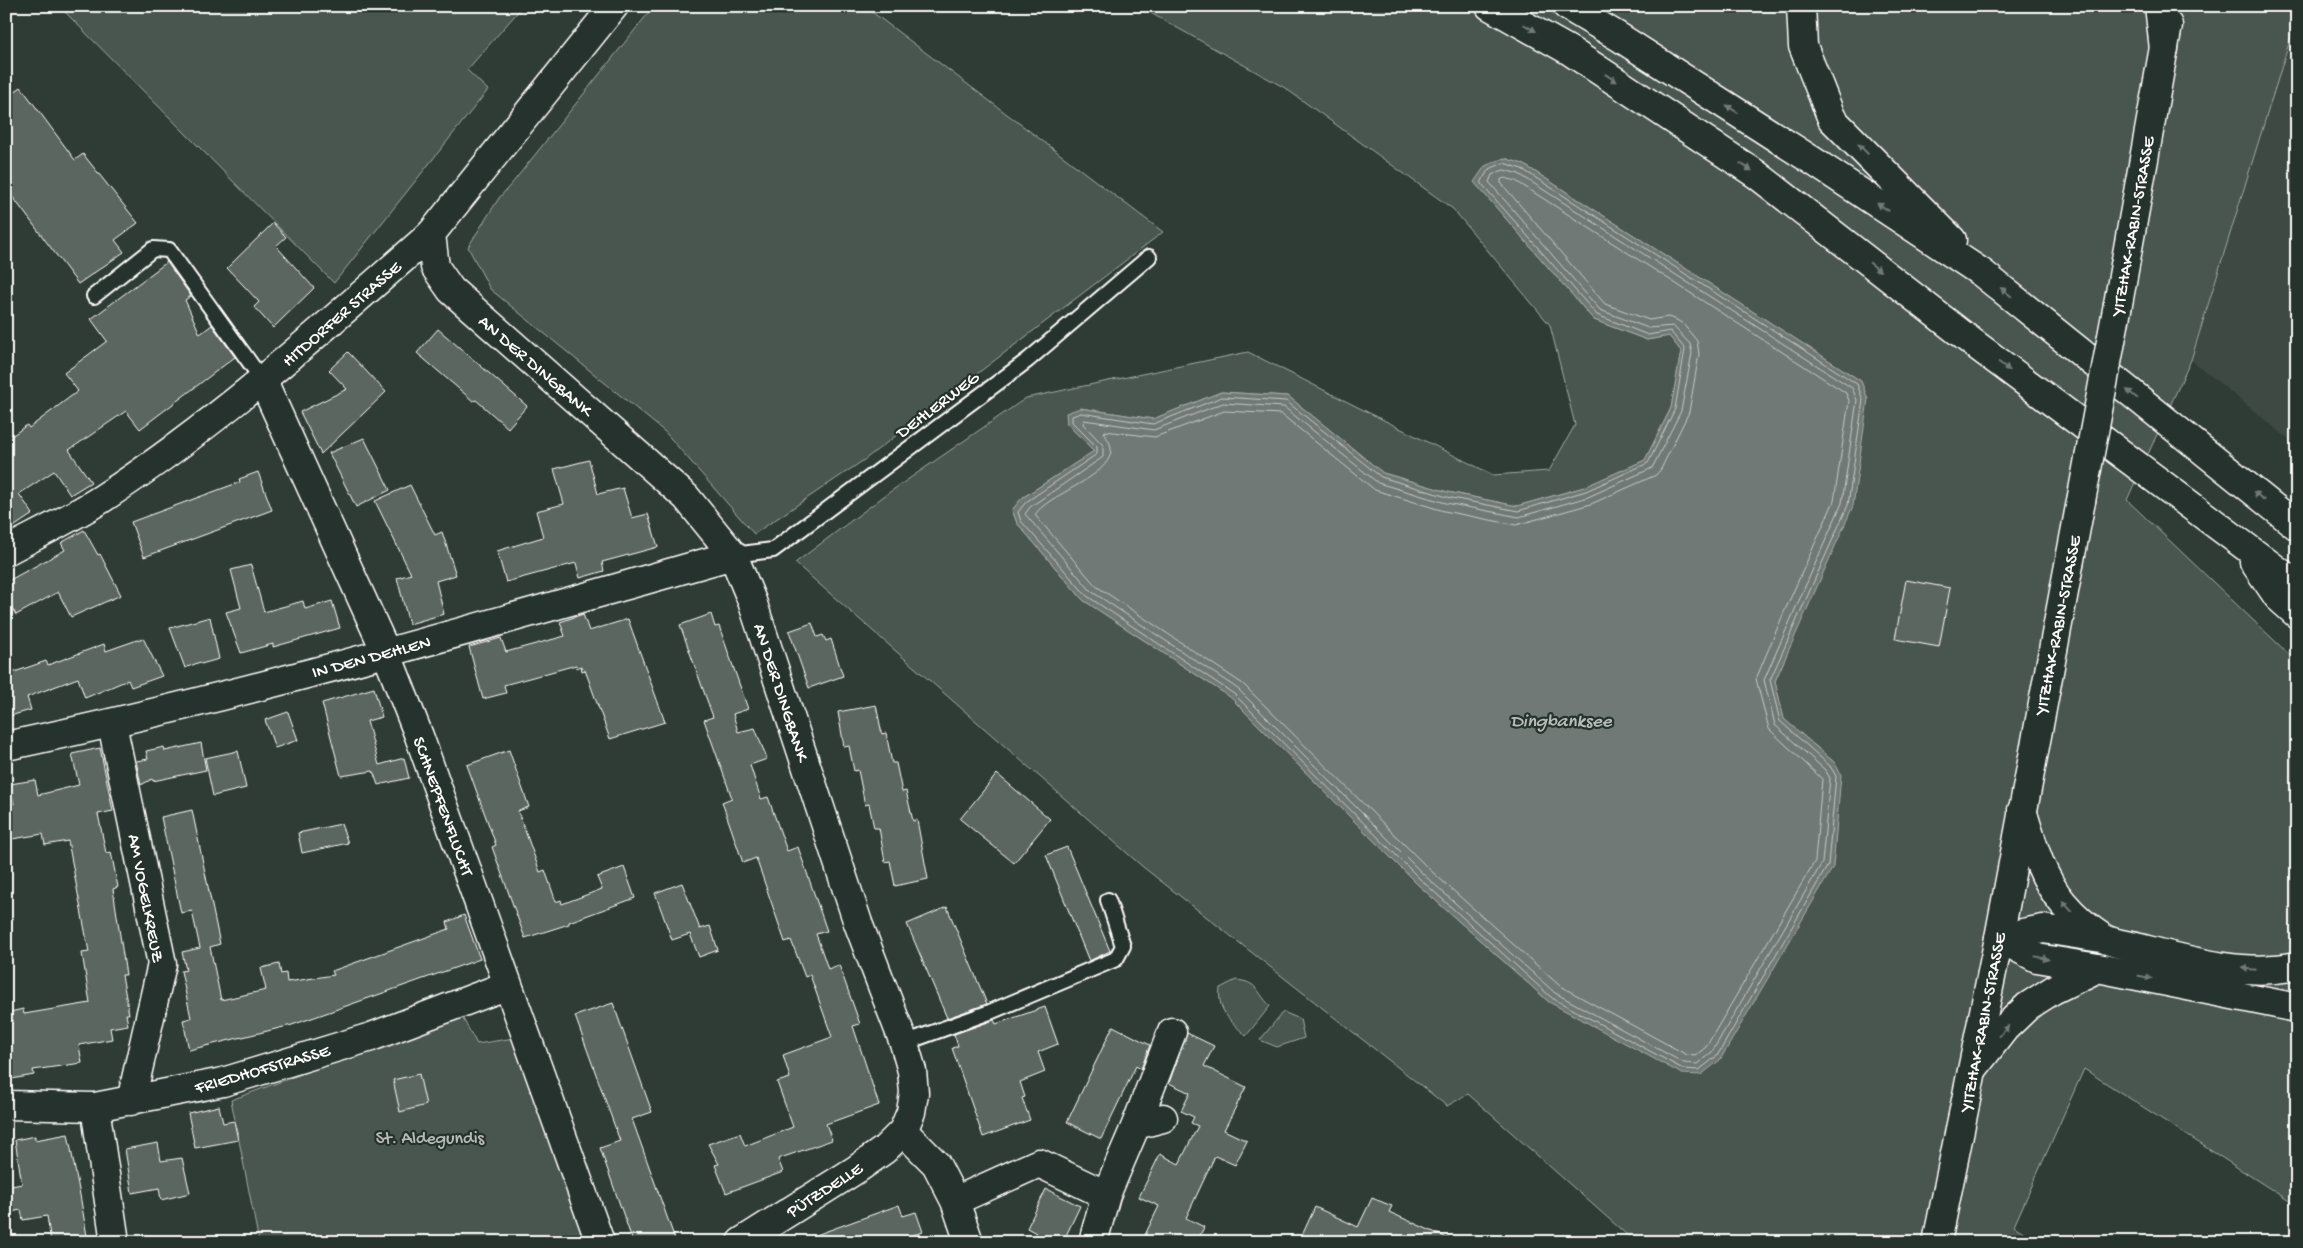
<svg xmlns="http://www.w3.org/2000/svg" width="2303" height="1248" font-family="'Gochi Hand',sans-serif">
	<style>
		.built { fill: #3c4842 }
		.green { fill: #4a544f; stroke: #a4aaa7; fill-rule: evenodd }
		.water { fill: #707975; stroke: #a9afac }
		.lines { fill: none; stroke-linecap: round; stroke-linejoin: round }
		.shore { stroke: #c6c9c8; stroke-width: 1 }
		.building { fill: #5b6661; stroke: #fff }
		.service-casing { stroke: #fff; stroke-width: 18 }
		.minor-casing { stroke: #fff; stroke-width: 31 }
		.tertiary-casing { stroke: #fff; stroke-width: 31 }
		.secondary-casing { stroke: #fff; stroke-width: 31 }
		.motorway-casing { stroke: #fff; stroke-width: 31 }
		.service { stroke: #26332d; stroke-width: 14 }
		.minor { stroke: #26332d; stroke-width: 28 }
		.tertiary { stroke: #26332d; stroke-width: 28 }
		.secondary { stroke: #26332d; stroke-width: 28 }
		.motorway { stroke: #26332d; stroke-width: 28 }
		.secondary-bridge-casing { stroke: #fff; stroke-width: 31; stroke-linecap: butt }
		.secondary-bridge { stroke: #26332d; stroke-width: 28 }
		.oneway { fill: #727a76 }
		.labels { text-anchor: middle; stroke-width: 4.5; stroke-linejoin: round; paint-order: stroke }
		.street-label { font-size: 18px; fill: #fff; stroke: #26332d }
		.park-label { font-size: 18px; fill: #b7bbb9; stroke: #26332d }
		.water-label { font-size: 19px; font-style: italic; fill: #b8bcba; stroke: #26332d }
	</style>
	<rect width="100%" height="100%" fill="#2f3b35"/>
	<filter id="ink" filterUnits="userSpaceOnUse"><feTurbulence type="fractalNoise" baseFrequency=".02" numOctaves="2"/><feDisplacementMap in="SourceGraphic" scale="10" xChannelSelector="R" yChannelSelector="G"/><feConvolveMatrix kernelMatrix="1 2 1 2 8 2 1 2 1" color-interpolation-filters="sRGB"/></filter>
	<g filter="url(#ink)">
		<path class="built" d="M2297 17V446L2191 360Z"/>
		<path class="green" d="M59 6H523L467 70 488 90 334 283Z
			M654 6H864L1163 232 864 460 754 534 665 432 490 289 468 247 499 198 514 181Z
			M1138 6H2297V17L2191 360 2127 500 2297 662V1206L2084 1069 2014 1226 2039 1242H1635L1468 1094 1447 1106 1143 867 795 563 884 496 1026 398 1248 352 1493 475 1549 471 1575 425 1550 325 1453 209 1285 88ZM1504 158 1523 164 1861 381 1799 624 1775 681 1784 719 1835 763 1549 1002 1416 883 1230 697 1083 600 1017 523 1012 510 1022 498 1094 451 1080 408 1153 419 1221 392 1288 396 1383 473 1448 492 1517 506 1585 487 1645 460 1671 408 1681 351 1669 336 1647 340 1594 320 1474 182Z
			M1236 980C1258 982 1256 991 1270 1006L1246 1036C1230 1020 1217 1011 1220 988Z
			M1283 1012 1300 1019 1304 1038 1277 1047 1260 1040Z
			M461 1015 477 1044 514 1038 588 1242H259L231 1100Z"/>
		<path class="water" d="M1504 158 1523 164 1861 381 1868 399 1853 506 1775 681 1784 719 1835 763 1841 775 1833 867 1720 1060 1701 1075 1682 1074 1549 1002 1416 883 1230 697 1083 600 1017 523 1012 510 1022 498 1094 451 1067 424 1066 413 1080 408 1153 419 1221 392 1288 396 1383 473 1448 492 1517 506 1584 487 1645 460 1671 408 1681 351 1669 336 1647 340 1594 320 1474 182 1485 166Z"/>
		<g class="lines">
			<path class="shore" d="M1504 163 1522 169 1857 384 1863 400 1848 505 1770 680 1780 721 1830 766 1836 776 1828 865 1717 1056 1699 1070 1683 1069 1552 998 1420 879 1234 694 1087 596 1021 521 1018 512 1026 502 1097 454V447L1072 422V416L1081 413 1153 424 1222 397 1286 401 1381 477 1447 497 1518 511 1586 491 1648 463 1675 409 1685 349 1670 331 1648 335 1597 315 1481 183 1488 170Z
				M1504 170 1519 174 1852 388 1857 400 1842 503 1764 680 1775 725 1825 770 1830 778 1822 863 1712 1052 1697 1064 1684 1063 1555 993 1424 875 1238 689 1091 591 1025 514 1030 507 1103 457V445L1083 424 1084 420 1154 430 1223 403 1284 407 1378 483 1446 503 1519 517 1588 497 1652 468 1681 411 1692 353 1690 344 1673 326 1648 328 1600 310 1489 182 1492 175Z
				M1505 178 1516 181 1846 393 1849 401 1834 501 1782 617 1756 679 1769 729 1822 779 1815 861 1706 1047 1695 1056 1687 1055 1560 986 1429 869 1243 684 1096 586 1035 515C1048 491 1136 471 1104 434L1105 431 1155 437 1224 411 1281 414 1375 490 1444 511 1516 525 1591 504 1656 475 1661 469 1689 412 1699 354 1697 341 1683 324 1675 319 1668 317 1649 320 1605 304 1501 183V180Z"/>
		</g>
		<path class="building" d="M21 87 75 160 83 154 138 223 115 240 124 252 78 284 6 188V98Z
			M273 223 286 237 276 246 314 288 273 328 254 307 259 302 227 268Z
			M167 262 191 296 185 300 200 334 212 325 235 357 140 429 126 411 69 450 91 482 70 495 54 471 19 494 33 514 6 532V440L27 425 29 428 78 391 64 373 107 341 91 319Z
			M438 329 527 406 508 428 476 400 473 401 417 353Z
			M348 352 386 392 321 454 300 412 347 389 329 370Z
			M364 438 390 490 356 507 329 453Z
			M589 460 598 494 623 488 632 518 648 514 658 547 602 562 604 571 580 578 576 563 506 582 497 551 543 537 536 511 564 504 554 469Z
			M258 472 272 510 144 557 131 522 240 482 239 479Z
			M410 485 435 535 442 532 456 575 436 581 444 614 409 624 397 578 411 574 375 501Z
			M84 530 98 555 100 554 121 595 71 617 58 592 16 615 6 597V582L65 550 61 543Z
			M251 565 264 612 303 601 305 609 332 601 340 628 273 647V644L241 653 226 612 241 608 231 570Z
			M1906 580 1950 588 1939 647 1895 639Z
			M583 614 589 631 628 619 665 722 610 739 585 670 582 671 581 666 577 668 576 665 504 685 506 693 483 699 469 647 501 638 506 652 565 636 560 622Z
			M711 614 715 627 719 626 748 709 733 714 738 732 755 728 767 759 750 765 761 799 768 797 787 851 798 847 827 931 816 934 828 969 839 965 860 1024 853 1026 879 1105 826 1124 832 1140 778 1159 783 1172 726 1193 715 1165 719 1164 708 1144 740 1133 745 1146 793 1127 777 1082 790 1078 783 1055 832 1037 810 975 805 977 791 940 785 942 756 858 743 863 722 802 732 798 704 720 713 717 680 625Z
			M210 617 219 659 201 664 200 662 185 668 170 628Z
			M812 623 817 637 823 635 826 641 831 639 843 676 809 688 789 631Z
			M143 638 162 676 131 687 128 680 85 698 78 678 27 697 31 710 6 717V675L46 661 48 665 104 644 106 651Z
			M374 688 382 717 367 721 379 765 404 758 409 778 378 785 373 771 341 776 322 703Z
			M876 705 882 734 886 733 892 763H896L902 792 906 791 913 821 917 820 928 879 895 886 890 861 885 862 879 828H874L869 804 865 805 858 770 854 771 849 746 844 747 838 712Z
			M288 712 298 740 275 748 265 720Z
			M201 743 206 770 153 781 152 779 141 785 136 761 148 759 146 751 164 747 165 751Z
			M100 748 113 811 98 814 106 853 111 852 118 887 113 889 126 975H122L129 1014H126L128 1025 110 1028 112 1039 79 1045 82 1063 33 1070 34 1075 6 1080V1013L23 1009 24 1014 90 1003 82 953 89 952 68 841 45 845 43 834 6 840V821L12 820 10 804H14L10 784 35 780 38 795 79 785 72 754Z
			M509 750 529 807 518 811 540 872 545 870 556 902 561 900 562 904 602 889 597 877 624 867 635 898 569 922V924L525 938 492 847 496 845 467 765Z
			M238 751 246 788 213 796 205 758Z
			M997 774 1050 819 1014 863 960 819Z
			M192 810 220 944 210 947 221 1000 266 990 261 968 279 964 281 974 286 973 287 982 334 975 332 971 449 929 447 922 464 915 480 959 292 1025 189 1050 183 1020 191 1018 181 971 186 970 182 952 200 948 192 911 181 913 161 817Z
			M341 824 348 843 302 853 298 833Z
			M1067 847 1110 951 1089 961 1046 855Z
			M682 883 700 929 710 926 718 950 699 957 690 934 672 940 655 893Z
			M947 907 987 1004 947 1018 907 924Z
			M613 1003 652 1112 632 1119 676 1242H633L600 1148 620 1141 575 1016Z
			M1045 1007 1058 1044 1038 1052 1045 1072 1020 1082 1025 1097 1022 1098 1030 1120 983 1137 952 1048 958 1046 954 1034 994 1020 996 1024Z
			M1113 1026 1150 1045 1141 1069 1136 1066 1101 1139 1067 1122Z
			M1187 1033 1214 1046 1204 1066 1246 1087 1224 1130 1247 1141 1235 1165 1215 1156 1186 1218 1204 1227 1197 1242H1157L1145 1235 1159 1206 1139 1197 1160 1154 1179 1164 1198 1126 1191 1123 1194 1117 1181 1111 1190 1093 1169 1083Z
			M419 1074 426 1105 400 1112 393 1080Z
			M219 1106 223 1123 234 1121 238 1140 195 1148 188 1113Z
			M68 1134 80 1195 88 1242H51L47 1216 23 1220 21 1210 6 1213V1187L22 1184 15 1140 35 1136V1140Z
			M158 1143 161 1161 182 1158 190 1193 161 1200 159 1188 132 1193 125 1149Z
			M1046 1189 1080 1206 1063 1242H1032L1036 1233 1027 1228Z
			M1372 1198 1392 1206 1389 1212 1456 1242H1299L1315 1207 1358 1227Z
			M899 1205 903 1216 916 1212 923 1232 910 1236 912 1242H805V1239Z"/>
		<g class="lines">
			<defs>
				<path id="service" d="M94 296 153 249 169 250 263 381
					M733 555 773 550 1028 360 1149 257
					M904 1043 990 1012 1116 959 1123 946 1108 900"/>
				<path id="minor" d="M263 381 386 652 419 736 600 1242
					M6 551C38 534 72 518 103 498 221 421 325 327 431 234
					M112 724 162 964 131 1101
					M6 746C251 695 492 623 733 555
					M6 1105 95 1107 223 1082 371 1037 508 985
					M95 1107 115 1242
					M1136 1125 1163 1118
					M903 1131 936 1164 955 1201 969 1242
					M955 1201 1039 1163 1106 1195 1136 1125 1172 1032
					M1093 1242 1106 1195"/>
				<path id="tertiary" d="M614 6 431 234 435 267 451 290 686 497 733 555 752 601 858 923 904 1043 912 1071 914 1093 911 1112 903 1131 884 1150 857 1169 741 1242"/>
				<path id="secondary" d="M2118 304 2168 25
					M1937 1242 1999 938 2081 501"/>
				<path id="motorway" d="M1490 6 1570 51 1756 174 1972 342 2297 585
					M1567 6 1619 37 1813 161 1982 273 2297 526
					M1801 6 1803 46 1832 119 1952 240
					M2159 6 2164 49
					M2254 562 2278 597 2297 614
					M2022 810C2032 842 2041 877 2063 903 2074 916 2089 929 2103 938 2113 944 2129 945 2140 948 2190 961 2245 977 2297 966
					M1999 938 2043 929 2101 938
					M1999 938 2037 958 2098 968
					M1973 1069 2005 1028 2028 1006 2053 990 2098 968 2297 1008"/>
			</defs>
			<use href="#service" class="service-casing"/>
			<use href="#minor" class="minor-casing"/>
			<use href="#tertiary" class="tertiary-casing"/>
			<use href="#secondary" class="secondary-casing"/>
			<use href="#motorway" class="motorway-casing"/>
			<use href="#service" class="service"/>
			<use href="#minor" class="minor"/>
			<use href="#tertiary" class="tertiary"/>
			<use href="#secondary" class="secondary"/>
			<use href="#motorway" class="motorway"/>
			<defs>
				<path id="secondary-bridge" d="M2081 501 2118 304"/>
			</defs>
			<use href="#secondary-bridge" class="secondary-bridge-casing"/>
			<use href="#secondary-bridge" class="secondary-bridge"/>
		</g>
		<defs><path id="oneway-solid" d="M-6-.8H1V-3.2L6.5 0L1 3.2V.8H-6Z" transform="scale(1.25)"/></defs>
		<g class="oneway">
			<use href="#oneway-solid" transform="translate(1530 28) rotate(30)"/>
			<use href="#oneway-solid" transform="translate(1611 78) rotate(33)"/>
			<use href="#oneway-solid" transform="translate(1732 109) rotate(-147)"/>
			<use href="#oneway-solid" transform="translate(1863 149) rotate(-135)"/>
			<use href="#oneway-solid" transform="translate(1746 167) rotate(33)"/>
			<use href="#oneway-solid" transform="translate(1883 207) rotate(-147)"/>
			<use href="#oneway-solid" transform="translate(1875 267) rotate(38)"/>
			<use href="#oneway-solid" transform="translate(2006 292) rotate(-141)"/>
			<use href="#oneway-solid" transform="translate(2004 366) rotate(37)"/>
			<use href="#oneway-solid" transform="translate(2132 394) rotate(-141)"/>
			<use href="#oneway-solid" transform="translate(2259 496) rotate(-141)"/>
			<use href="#oneway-solid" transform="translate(2067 906) rotate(-132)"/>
			<use href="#oneway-solid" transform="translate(2042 958) rotate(13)"/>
			<use href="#oneway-solid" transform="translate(2249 969) rotate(-175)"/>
			<use href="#oneway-solid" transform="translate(2145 977) rotate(11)"/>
			<use href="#oneway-solid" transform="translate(2004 1031) rotate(-49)"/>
		</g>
	</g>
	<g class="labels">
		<g class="street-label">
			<text transform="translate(2132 226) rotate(-80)" y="6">YITZHAK-RABIN-STRASSE</text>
			<text transform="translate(341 313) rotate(-41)" y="6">HITDORFER STRASSE</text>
			<text transform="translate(536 365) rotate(41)" y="6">AN DER DINGBANK</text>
			<text transform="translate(937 404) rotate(-37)" y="6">DEHLERWEG</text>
			<text transform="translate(2057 625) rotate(-79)" y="6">YITZHAK-RABIN-STRASSE</text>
			<text transform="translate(371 656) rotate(-15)" y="6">IN DEN DEHLEN</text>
			<text transform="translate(782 692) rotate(72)" y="6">AN DER DINGBANK</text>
			<text transform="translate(444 806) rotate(70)" y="6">SCHNEPFENFLUCHT</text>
			<text transform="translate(147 898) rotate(79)" y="6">AM VOGELKREUZ</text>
			<text transform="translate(1982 1022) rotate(-79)" y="6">YITZHAK-RABIN-STRASSE</text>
			<text transform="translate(262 1068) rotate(-16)" y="6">FRIEDHOFSTRASSE</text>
			<text transform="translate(824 1189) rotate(-33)" y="6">PÜTZDELLE</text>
		</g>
		<g class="park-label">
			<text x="430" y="1143">St. Aldegundis</text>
		</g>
		<g class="water-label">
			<text x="1561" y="726">Dingbanksee</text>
		</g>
	</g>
	<rect width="2303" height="1248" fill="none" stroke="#26332d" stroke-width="25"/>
	<rect x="12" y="12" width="2278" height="1223" fill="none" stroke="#fff" stroke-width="2" filter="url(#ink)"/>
</svg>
